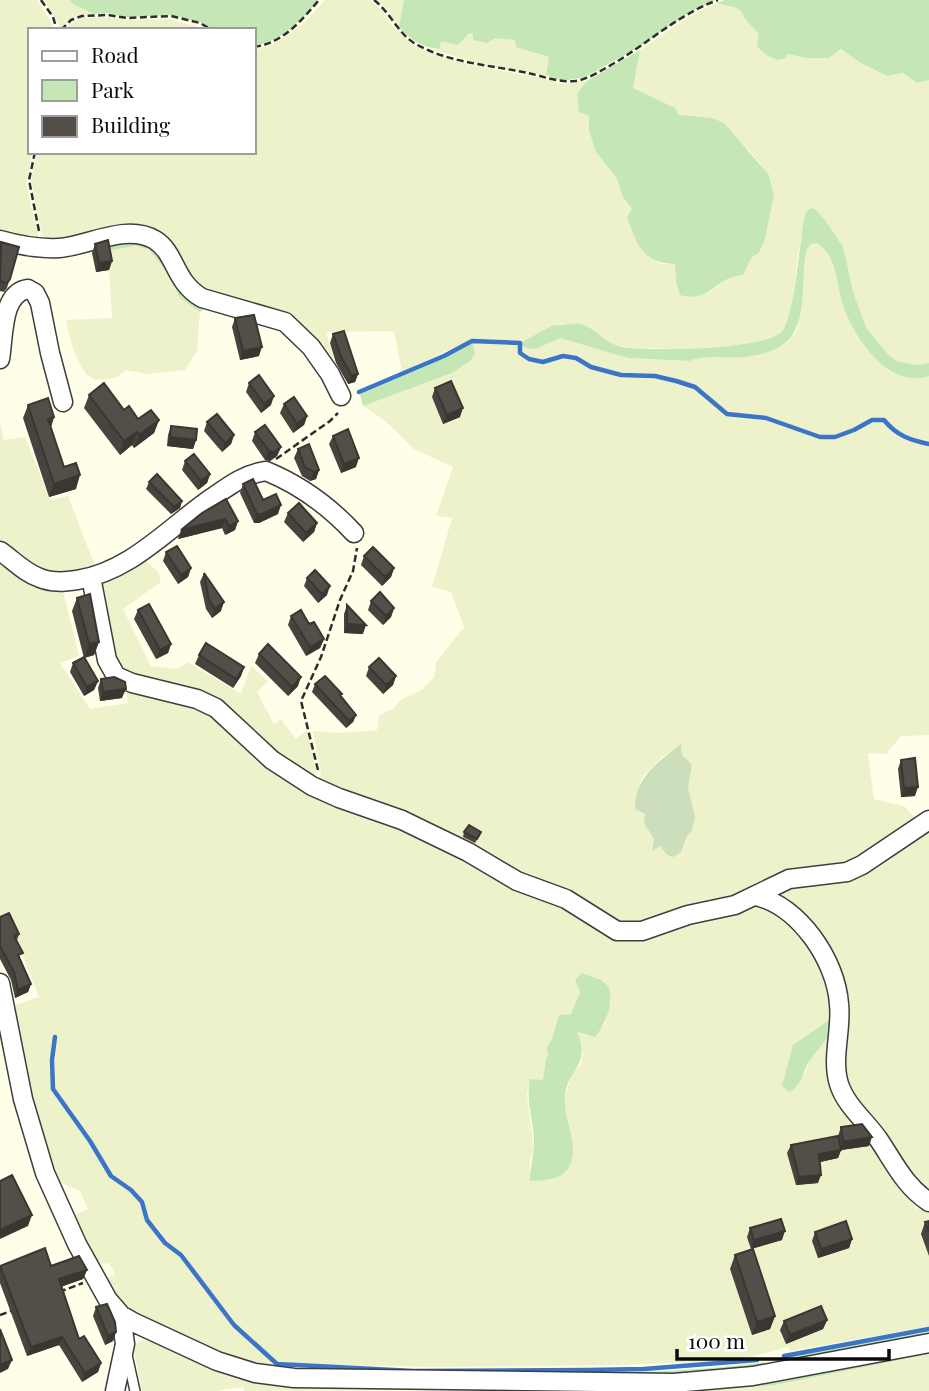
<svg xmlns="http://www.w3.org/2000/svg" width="929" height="1391" font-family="'Playfair Display',serif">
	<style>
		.farmland { fill: #eef2cb; fill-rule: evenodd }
		.green { fill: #c5e6b5 }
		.cemetery { fill: #cddebd }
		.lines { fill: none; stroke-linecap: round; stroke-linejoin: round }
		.stream { stroke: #3a75c7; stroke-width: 4.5 }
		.service-casing { stroke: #3e3e3e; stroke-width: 12 }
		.minor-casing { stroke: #3e3e3e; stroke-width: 21 }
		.path { stroke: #2d2d2d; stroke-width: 2.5; stroke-dasharray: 7 3.5; stroke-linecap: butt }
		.service { stroke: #fff; stroke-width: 9 }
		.minor { stroke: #fff; stroke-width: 18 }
		.wall { fill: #47433e }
		.shaded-wall { fill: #3a3732 }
		.building { fill: #534e48; stroke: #3a3732; stroke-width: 2 }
	</style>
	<rect width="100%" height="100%" fill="#fefee9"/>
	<path class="farmland" d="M0 0H37L51 22 53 30H30V152H32L26 184 40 242 0 235Z
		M44 0H70L73 4 93 14 70 19 61 28Z
		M325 0H369L382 10 392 25 410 43 425 51 470 65 551 80 561 84 587 81 578 94 579 101 589 116 596 152 617 179 623 197 632 210 647 256 661 264H675L676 281 709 293 733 275H743L752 257 759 253 768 228V216L773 202 772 184 769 175 749 150 679 115 675 108 633 88 640 50 690 16 716 3 737 8 744 13V18L759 34 768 56 777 60 784 59 788 54 806 58H829L841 49 859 62 887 76 903 73 917 83 929 80V363L915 365 896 361 888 354 867 329 854 295 850 276 830 228 825 220 806 212 798 254 791 314 783 332 774 339 740 346 682 349 635 348 612 345 580 324 561 326 553 325 522 342 472 339 402 372 394 331 326 332 345 395 299 329 203 295 163 243 46 245 41 231 31 180 37 152H254V50L272 45 292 32 305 22Z
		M376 0H404L399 27 385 7Z
		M108 17 127 20 170 19 209 30H65L72 22 83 18Z
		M468 33 515 40 516 47 549 57 546 75 487 66 427 48 438 49 441 40 458 45Z
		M817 243 825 248 832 260 868 350 926 377 929 376V443L909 438 895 431 884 419 872 418 853 429 835 435H820L766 416 728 412 696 386 676 379 656 374 621 373 591 365 576 356 563 354 543 360 530 357 522 352V346L529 349 538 348 560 338 628 358 689 361 699 357 754 356 795 334 799 322 807 249 811 244Z
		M128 247H143L155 254 167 271 180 298 200 312 197 351 185 370 148 374 126 370 115 378 96 380 87 375 80 365 72 346 66 320 112 318 108 251Z
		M491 342 518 345V354L528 361 543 364 563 358 575 360 590 369 620 377H655L675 382 694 389 726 415 765 420 820 439H835L855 432 873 422H883L893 434 908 441 929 446V735L901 736 886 754 868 753 874 799 904 806 920 823 860 863 776 882 630 930 317 785 321 773 313 731 339 733 377 730 379 715 393 709 402 699 422 690 434 677 436 662 464 627 451 592 432 587 452 518 436 516 453 467 414 449 384 420 363 406 452 373 470 361 475 354 473 343ZM681 745 682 755 692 765 688 788 692 830 686 838 664 849 660 846 653 850 654 839 644 823 645 814 639 791 641 779 661 758Z
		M0 423 4 440 25 437 50 500 68 496 97 571 54 577 0 547Z
		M0 555 62 587 79 656 60 663 90 709 128 703 126 684 197 703 360 810 549 897 605 930 663 931 753 904 790 915 832 978 835 1016 793 1045 805 1074 809 1061 835 1027 834 1067 916 1209 925 1204 929 1207V1327L790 1351 788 1347 755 1356 716 1361 622 1365 435 1367 278 1364 236 1324 182 1253 166 1241 158 1228 148 1220 144 1201 112 1175 91 1140 54 1087 56 1036 54 1037 50 1060 52 1089 56 1098 90 1142 110 1177 130 1191 142 1203 146 1221 156 1231 164 1244 180 1256 234 1326 274 1363 261 1371 134 1316 118 1299 107 1279 115 1274 109 1263 99 1264 75 1215 88 1209 80 1191 58 1182 31 1092 15 1005 39 997 7 916 0 919ZM582 973 601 980 611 1001 605 1024 587 1036 577 1031 583 1054 581 1064 572 1073 564 1101 570 1129 571 1159 530 1181V1160L534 1150 527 1094 530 1079 543 1081 546 1058 549 1055 546 1049 552 1039 559 1015 571 1014 580 992Z
		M141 556 158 572 161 582 123 609 151 666 177 669 188 662 241 694 251 666 268 681 257 692 274 724 281 719 296 739 307 730 316 771 311 782 234 720 118 674 94 583Z
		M929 823V1199L844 1088 841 992 774 898 780 886 823 877Z
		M143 1340 175 1347 220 1371 539 1389 244 1391 243 1387 215 1391H142L133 1346Z
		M929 1354V1391H699L775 1385Z"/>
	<path class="green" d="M70 0H318C301 21 281 42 254 46V30H213L200 22 171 15 127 17 109 13 93 14 73 4Z
		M404 0H715L688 13 639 47 585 77 562 81 546 75 549 57 516 47 515 40 495 38 487 43 473 40V34L469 33 458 45 441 41 439 49C421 47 411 40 399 27Z
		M725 0H929V80L917 83 903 73 887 76 859 62 841 49 829 58H806L788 54 784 59 777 60 768 56 757 47 759 34 744 18 743 13 737 8 716 3Z
		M640 50 633 88 675 108 679 115 712 118 724 123 769 175 774 195 765 239 759 253 752 257 743 275C718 275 710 304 680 295L676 281 675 264C642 263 637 245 627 217L632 209 623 197 617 179 596 152 589 130V116L579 112 577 94 587 81Z
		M811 208 816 210 825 220 843 247 854 295 867 329 888 354 896 361 915 365 929 363V376C887 390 853 336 842 302 836 281 837 256 817 243L811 244 807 249C797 302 817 349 744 357 726 359 707 354 689 361L628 358 560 338 538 348 529 349 522 346V342L553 325C563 327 571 322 580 324 596 328 605 344 622 347 648 351 769 351 783 330 795 312 799 245 804 220L806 212Z
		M107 241H149L207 306 200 312 180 298 167 271 148 249 135 246 108 251Z
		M473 343 475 354 470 361 452 373 363 406 360 394 445 358Z
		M582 973 601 980 609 987C613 1006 607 1021 595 1037L577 1032C592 1066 567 1068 565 1097 563 1120 583 1150 566 1171 557 1181 541 1180 530 1181 530 1169 533 1158 534 1147 535 1123 525 1103 530 1079L543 1080 546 1058 549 1055 546 1049 552 1039 559 1015 571 1014 580 992 575 980Z
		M835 1016C835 1034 820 1046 810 1060 802 1071 803 1085 789 1092L782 1086 793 1045Z
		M929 1332V1340L780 1363 779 1358Z
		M929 1347V1354L775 1385 699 1391 559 1389 545 1391 551 1386 642 1388Z
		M765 1362 762 1367 675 1378H569V1372C635 1373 699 1371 765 1362Z"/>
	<path class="cemetery" d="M681 744 682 755 692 765 688 788 695 817 692 830 686 838 681 852 673 857 667 855 660 846 652 851 654 839 644 823 645 814 635 809C635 777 658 762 681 744Z"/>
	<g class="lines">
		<path class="stream" d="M359 392 444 356 472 341 520 343V353L529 359 543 362 563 356 576 358 591 367 621 375 655 376 676 381 695 387 727 414 766 418 820 437H835L854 430 872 420H884C897 436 910 440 929 444
			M55 1037 52 1060 53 1089 90 1141 111 1176 131 1190 142 1202 147 1220 165 1243 181 1255 234 1325 277 1364 413 1371 588 1370 644 1369 757 1360
			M784 1356 929 1329
			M541 1391 542 1390"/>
		<defs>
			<path id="service" d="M127 1355 135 1391"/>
			<path id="minor" d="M0 240C18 245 40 249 59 248 88 246 126 223 155 240 176 253 174 282 202 298L285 322 311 347 330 374 341 396
				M0 359C4 337 1 293 28 289L35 293 40 303 50 353 63 402
				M0 551C13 560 25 573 40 578 52 583 64 582 77 580 132 571 169 527 213 497 230 485 245 474 266 471 300 485 329 506 354 533
				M91 577 107 660 116 676 132 683 197 699 216 708 272 760 312 786 339 798 402 820 468 852 517 881 566 899 617 931H642L688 915 735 905 789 879 847 872 862 865 929 820
				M756 896C799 906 836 960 839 1004 842 1030 831 1058 839 1084 846 1106 866 1121 879 1140 895 1164 905 1186 929 1202
				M0 983 23 1099 45 1173 77 1244 108 1300 121 1315 135 1323 217 1361 255 1373 294 1378 674 1383 753 1376 929 1343
				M115 1391 125 1344 121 1315"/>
		</defs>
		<use href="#service" class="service-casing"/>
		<use href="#minor" class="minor-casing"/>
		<path class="path" d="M41 0 53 17 57 30
			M374 0C390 12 397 32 414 43 448 63 490 65 528 73 542 76 560 83 575 81 585 80 595 74 604 69 643 48 676 15 718 0
			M61 30 71 20 82 16 108 15 127 18 171 16 200 23 212 30
			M254 47C283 43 301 21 319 0
			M35 152 29 180 39 231
			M276 459 330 421 338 413
			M318 770 301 701 321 657 340 600 353 571 357 548
			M59 1292 83 1283
			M0 1315 11 1311"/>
		<use href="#service" class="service"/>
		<use href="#minor" class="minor"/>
	</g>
	<path class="wall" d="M0 244 19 247 7 288 4 292 0 291Z
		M95 244 112 261 109 270 96 272 92 253Z
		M235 318 259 356 240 360 232 327Z
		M333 334 358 374 355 382 348 384 336 363 330 343Z
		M249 383 271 405 261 413 246 392Z
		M435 388 460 417 443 424 432 397Z
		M89 395 124 410 138 419 159 420 154 433 134 448 132 445 120 455 84 408Z
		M284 404 307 416 304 425 293 433 280 413Z
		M28 405 54 417 51 427 64 467 76 489 49 497 23 418Z
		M207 422 234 435 231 444 222 452 204 431Z
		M171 426 196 440 193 449 167 446 168 435Z
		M255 432 281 447 277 456 270 461 265 460 252 441Z
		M333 436 356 467 341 473 329 444Z
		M298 449 319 470 316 479 310 481 302 476 294 458Z
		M185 461 210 474 207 483 198 490 182 470Z
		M149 482 182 501 180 508 171 514 146 489Z
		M243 484 263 500 278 514 259 523H254L240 493Z
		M202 513 238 521 235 530 225 535 222 528 178 539Z
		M288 513 317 523 314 532 303 542 284 522Z
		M166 552 191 568 188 577 178 584 163 561Z
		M364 556 394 568 391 577 382 586 361 565Z
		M204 573 221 611 212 618 206 609 200 582Z
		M307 578 327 595 318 603 304 586Z
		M77 598 99 642 94 655 84 658 98 681 94 690 84 696 70 672 73 663 84 658 72 611Z
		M371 601 394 608 391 617 383 625 368 610Z
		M347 605 363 634 344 633V614Z
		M138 610 171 644 168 653 156 659 134 619Z
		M291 616 309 624 324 639 320 648 306 656 288 625Z
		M259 654 298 686 288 696 255 663Z
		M199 655 244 667 241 676 233 688 195 664Z
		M369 667 396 676 393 685 383 694 366 676Z
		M101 679 122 698 100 701 98 688Z
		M315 684 342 694 341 696 356 715 353 722 346 728 312 692Z
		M901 760 915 796 901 797 898 769Z
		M464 832 479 836 475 843 463 837Z
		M0 917 19 934 17 940 20 960 31 984 28 992 15 998 11 980 0 959Z
		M841 1127 869 1146 841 1150 838 1158 820 1162 818 1183 796 1185 787 1153 791 1145 838 1136Z
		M929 1221V1256L921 1234 925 1222Z
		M750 1228 782 1240 751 1249 747 1237Z
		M815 1232 852 1239 849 1248 818 1258 812 1241Z
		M735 1255 775 1316 770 1329 752 1335 730 1269Z
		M0 1266H51L87 1270 83 1279 61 1287 79 1339 101 1363 98 1372 82 1382 59 1345 27 1356 0 1283Z
		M96 1307 116 1332 113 1341 105 1345 93 1316Z
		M827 1320 823 1329 786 1344 780 1330 784 1321Z"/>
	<path class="shaded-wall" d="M112 261 109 270 96 272 99 263Z
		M262 347 259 356 240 360 243 351Z
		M358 374 355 382 348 384 351 375Z
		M274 396 271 405 261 413 264 404Z
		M463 408 460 417 443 424 447 415Z
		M307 416 304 425 293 433 297 424Z
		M54 417 50 430 48 419Z
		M159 420 154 433 134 448 139 435Z
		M137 432 132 445 120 455 124 441Z
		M234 435 231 444 222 452 225 443Z
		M170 437 196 440 193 449 167 446Z
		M281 447 277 456 270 461 265 460 269 451Z
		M359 458 356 467 341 473 344 464Z
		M319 470 316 479 310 481 314 472Z
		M210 474 207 483 198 490 201 481Z
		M80 475 76 489 49 497 54 484Z
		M182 501 180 508 171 514 174 507Z
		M281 505 278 514 259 523H254L257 514Z
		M225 519 222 528 178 539 181 530Z
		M238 521 235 530 225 535 229 526Z
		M317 523 314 532 303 542 306 533Z
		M191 568 188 577 178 584 181 575Z
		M394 568 391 577 382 586 385 577Z
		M330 586 327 595 318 603 322 594Z
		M224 602 221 611 212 618 215 609Z
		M394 608 391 617 383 625 386 616Z
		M347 624 366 625 363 634 344 633Z
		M324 639 320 648 306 656 310 647Z
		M99 642 94 655 84 658 89 644Z
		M171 644 168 653 156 659 160 650Z
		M244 667 241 676 233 688 236 679Z
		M396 676 393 685 383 694 386 685Z
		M301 677 298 686 288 696 292 687Z
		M98 681 94 690 84 696 87 687Z
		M126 689 122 698 100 701 103 692Z
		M356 715 353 722 346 728 349 721Z
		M918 787 915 796 901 797 904 788Z
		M31 984 28 992 15 998 18 990Z
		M872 1137 869 1146 841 1150 838 1158 816 1163 819 1154 840 1150 843 1142Z
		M821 1175 818 1183 796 1185 799 1177Z
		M32 1215 28 1226 0 1239V1230Z
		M785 1231 782 1240 751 1249 754 1240Z
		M852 1239 849 1248 818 1258 821 1249Z
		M87 1270 83 1279 56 1288 59 1279Z
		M775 1316 770 1329 752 1335 757 1322Z
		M827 1320 823 1329 786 1344 790 1335Z
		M116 1332 113 1341 105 1345 108 1336Z
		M62 1337 59 1345 27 1356 31 1347Z
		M12 1360 8 1369 0 1373V1365Z
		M101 1363 98 1372 82 1382 85 1373Z"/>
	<path class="building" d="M108 240 112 261 99 263 95 244Z
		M1 242 19 247 10 279 7 283 0 281Z
		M254 315 262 347 243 351 235 318Z
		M344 331 358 374 351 375 340 354 333 334Z
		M259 375 274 396 264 404 249 383Z
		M451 381 463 408 447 415 435 388Z
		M104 383 124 410 129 406 138 419 151 410 159 420 139 435 137 432 124 441 89 395Z
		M294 397 307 416 297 424 284 404Z
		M48 398 54 417 48 419 64 467 76 463 80 475 54 484 28 405Z
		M217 414 234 435 225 443 207 422Z
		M265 425 281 447 274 452 269 451 255 432Z
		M171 426 197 429 196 440 170 437Z
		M348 429 359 458 344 464 333 436Z
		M309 444 319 470 314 472 305 467 298 449Z
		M194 454 210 474 201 481 185 461Z
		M157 474 182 501 174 507 149 482Z
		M253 479 263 500 276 494 281 505 262 514H257L243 484Z
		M226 499 238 521 229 526 225 519 181 530 202 513Z
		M299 503 317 523 306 533 288 513Z
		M177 546 191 568 181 575 166 552Z
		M373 547 394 568 385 577 364 556Z
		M315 570 330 586 322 594 307 578Z
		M204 573 224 602 215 609 209 600Z
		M380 592 394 608 386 616 371 601Z
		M90 594 99 642 89 644 77 598Z
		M149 604 171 644 160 650 138 610Z
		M347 605 366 625 347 624Z
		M301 610 309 624 314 622 324 639 310 647 291 616Z
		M206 643 244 667 236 679 199 655Z
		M268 644 301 677 292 687 259 654Z
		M84 657 98 681 87 687 73 663Z
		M379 658 396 676 386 685 369 667Z
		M325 676 342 694 340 695 356 715 349 721 315 684Z
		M114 677 125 682 126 689 103 692 101 679Z
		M915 758 918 787 904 788 901 760Z
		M469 825 481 832 477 839 464 832Z
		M9 913 19 934 14 936 23 953 18 955 31 984 18 990 14 972 0 946V917Z
		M862 1124 872 1137 843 1142 841 1127Z
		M838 1136 841 1150 819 1154 821 1175 799 1177 791 1145Z
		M12 1175 32 1215 0 1230V1181Z
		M781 1219 785 1231 754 1240 750 1228Z
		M846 1221 852 1239 821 1249 815 1232Z
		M929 1221V1232L925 1222Z
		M45 1248 51 1266 79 1256 87 1270 59 1279 79 1339 84 1336 101 1363 85 1373 62 1337 31 1347 0 1266Z
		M753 1249 775 1316 757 1322 735 1255Z
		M107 1304 115 1322 116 1332 108 1336 96 1307Z
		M821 1306 827 1320 790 1335 784 1321Z
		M0 1329 12 1360 0 1365Z"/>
	<rect x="28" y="28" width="228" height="126" fill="#ffffff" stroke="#9d9d9d" stroke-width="2"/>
	<rect x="42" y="51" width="35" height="10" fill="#ffffff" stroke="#9d9d9d" stroke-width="2"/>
	<text x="91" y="63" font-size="21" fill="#0b0b0b">Road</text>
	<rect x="42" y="80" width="35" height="21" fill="#c5e6b5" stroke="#9d9d9d" stroke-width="2"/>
	<text x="91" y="98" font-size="21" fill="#0b0b0b">Park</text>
	<rect x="42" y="116" width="35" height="21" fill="#534e48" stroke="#9d9d9d" stroke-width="2"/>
	<text x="91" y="133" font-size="21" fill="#0b0b0b">Building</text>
	<path d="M677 1349v10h212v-10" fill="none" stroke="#0b0b0b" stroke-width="3.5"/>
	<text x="688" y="1349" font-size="21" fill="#0b0b0b" stroke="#ffffff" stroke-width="5" paint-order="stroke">100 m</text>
</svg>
